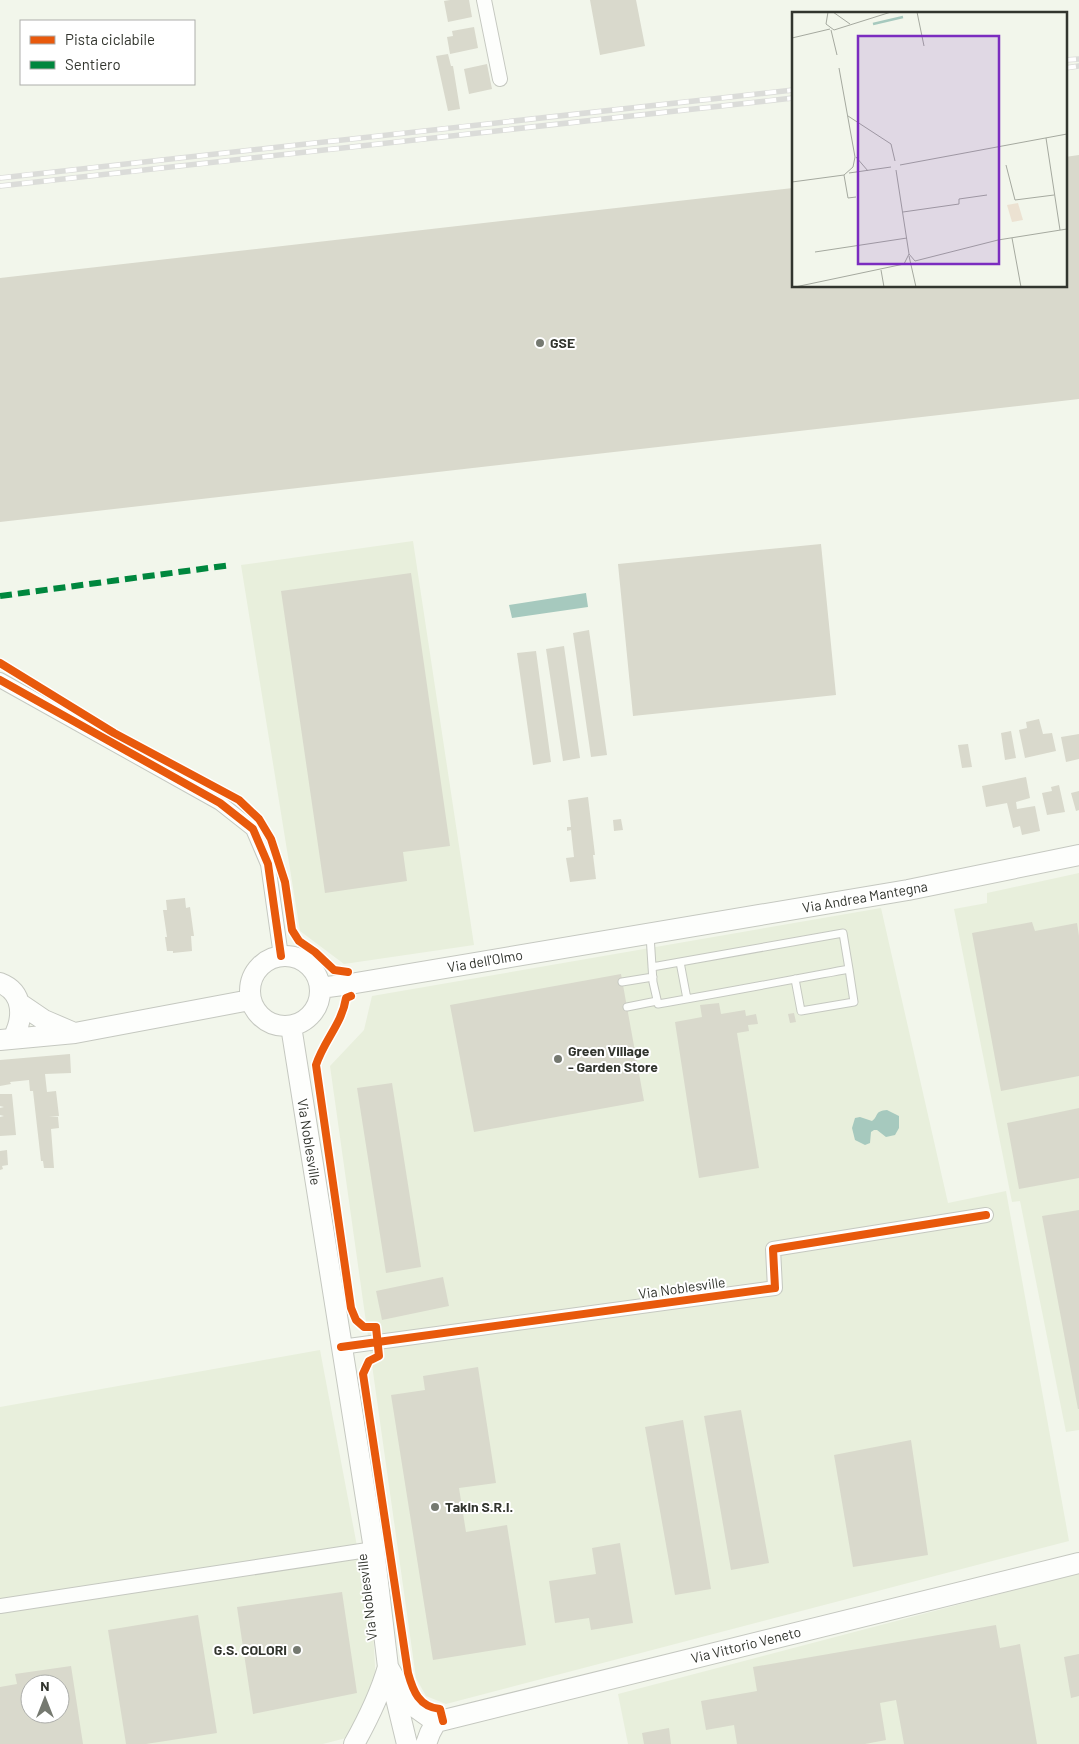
<svg xmlns="http://www.w3.org/2000/svg" width="1079" height="1744" font-family="Barlow,sans-serif">
	<style>
		.built { fill: #e8efdc; fill-rule: evenodd }
		.water { fill: #a6c9be }
		.building { fill: #d9d9cc; fill-rule: evenodd }
		.lines { fill: none; stroke-linecap: round; stroke-linejoin: round }
		.lane-casing { stroke: #c5c8c0; stroke-width: 9 }
		.street-casing { stroke: #c5c8c0; stroke-width: 16 }
		.secondary-casing { stroke: #c5c8c0; stroke-width: 22 }
		.lane { stroke: #fdfefc; stroke-width: 7 }
		.street { stroke: #fdfefc; stroke-width: 14 }
		.secondary { stroke: #fdfefc; stroke-width: 20 }
		.rail-casing { stroke: #dbdcd9; stroke-width: 5.5 }
		.rail { stroke: #fff; stroke-width: 4; stroke-dasharray: 11; stroke-linecap: butt }
		.quiet { stroke: #00873e; stroke-width: 6; stroke-dasharray: 12 6; stroke-linecap: butt }
		.cycleway-casing { stroke: #fff; stroke-width: 11 }
		.cycleway { stroke: #e8590c; stroke-width: 8 }
		.poi-dot { fill: #757970; stroke: #fff; stroke-width: 2 }
		.labels { text-anchor: middle; stroke-width: 4; stroke-linejoin: round; paint-order: stroke }
		.poi-label { font-size: 14px; font-weight: bold; fill: #32352e; stroke: #fff; text-anchor: start }
		.street-label { font-size: 14px; fill: #32352e; stroke: #fff }
		.inset-river { fill: none; stroke: #a6c9be; stroke-width: 2.5 }
		.inset-road { fill: none; stroke: #a5a99f; stroke-width: 1 }
		.view { fill: #7b2cbf; fill-opacity: 0.15; stroke: #7b2cbf; stroke-width: 2.5 }
		.inset-edge { fill: none; stroke: #32352e; stroke-width: 2.5 }
	</style>
	<rect width="100%" height="100%" fill="#f2f6eb"/>
	<path class="built" d="M413 541 474 945 344 964 300 931 241 565Z
		M1079 873V1430L1066 1432 1020 1201 1012 1202 954 909 987 903V893Z
		M881 908 948 1203 1006 1191 1069 1541 446 1704 426 1696 416 1678 330 1066 364 1030 372 996Z
		M320 1350 373 1631 376 1684 346 1738 323 1744H0V1407ZM30 1684H60V1714H30Z
		M1079 1573V1744H628L618 1694Z"/>
	<path class="water" d="M586 593 588 607 512 618 509 605Z
		M887 1110 899 1116V1128L895 1135 886 1137 877 1130H874L871 1132 870 1143 865 1145 855 1140 852 1128 855 1118 860 1117 872 1121C879 1116 874 1111 887 1110Z"/>
	<path class="building" d="M450 0H469L472 17 448 22 444 1Z
		M590 0H636L645 46 600 55Z
		M474 27 478 48 450 54 447 37 453 36 452 31Z
		M448 54 451 66H453L460 109 448 111 436 56Z
		M487 64 492 89 469 94 464 69Z
		M1079 155V399L0 522V278L793 188V286H1065V157Z
		M821 544 836 695 633 716 618 564Z
		M411 573 450 846 403 852 407 881 325 893 281 591Z
		M589 630 607 755 591 757 573 633Z
		M564 646 580 758 563 761 546 649Z
		M536 651 551 762 533 765 517 653Z
		M1039 719 1043 734 1052 733 1056 751 1025 758 1019 730 1027 728 1026 722Z
		M1011 731 1016 758 1005 760 1001 733Z
		M1079 734V759L1066 762 1061 737Z
		M968 744 972 767 962 768 958 745Z
		M1026 777 1030 798 1016 802 1017 809 1035 806 1040 831 1022 835 1020 826 1013 828 1007 803 986 807 982 786Z
		M1059 785 1065 812 1047 815 1042 793 1052 791 1051 787Z
		M1079 791V810L1076 811 1071 793Z
		M588 797 595 855H593L596 879 570 882 566 858 574 857 571 830 567 831V827H571L568 800Z
		M621 819 623 830 614 831 613 820Z
		M185 898 186 908 190 907 194 936H191L192 951 173 953V951H167L165 937H167L163 910H167L166 900Z
		M1032 922 1035 931 1077 923 1079 936V1076L1001 1091 972 933Z
		M621 974 644 1101 474 1132 450 1005Z
		M719 1003 721 1014 745 1010 746 1016 756 1014 758 1024 748 1025 749 1031 737 1033 759 1168 699 1178 675 1022 702 1017 700 1005Z
		M794 1013 796 1022 790 1023 788 1014Z
		M70 1054 71 1073 45 1074 47 1092 56 1091 59 1116 49 1117H58L59 1128 51 1129 54 1168H44L43 1161H41L33 1091H30L29 1080 10 1082 11 1084 0 1086V1060Z
		M392 1083 421 1267 386 1273 357 1088Z
		M0 1094H12L16 1135 0 1136V1117L4 1116 0 1115V1108L4 1107 0 1106Z
		M1079 1108V1178L1019 1189 1007 1123Z
		M7 1150 8 1165 2 1166 3 1169 0 1170V1151Z
		M1079 1210V1409H1078L1042 1216Z
		M443 1277 449 1306 382 1320 376 1291Z
		M478 1367 496 1483 459 1488 466 1532 507 1525 526 1645 433 1660 391 1395 425 1390 423 1376Z
		M741 1410 769 1563 731 1570 704 1416Z
		M683 1420 711 1589 675 1595 645 1427Z
		M911 1440 928 1555 853 1567 834 1455Z
		M620 1543 633 1623 591 1630 589 1618 555 1623 549 1581 596 1574 592 1548Z
		M342 1592 357 1693 253 1714 237 1607Z
		M198 1615 217 1733 146 1744H126L108 1630Z
		M996 1625 1000 1648 1020 1644 1037 1744H904L896 1700 880 1703 886 1740 865 1744H737L734 1725 706 1730 701 1701 757 1691 753 1667Z
		M1079 1654V1696L1071 1698 1064 1657Z
		M71 1666 83 1744H0V1687L17 1684 15 1674ZM30 1684H60V1714H30Z
		M669 1728 671 1744H644L642 1733Z"/>
	<g class="lines">
		<defs>
			<path id="lane" d="M650 935 653 982 658 1004C722 993 785 981 849 969L843 933 680 962 687 999
				M652 967 680 962
				M795 979 801 1011 854 1002 849 969
				M622 982 653 977
				M627 1007 657 1001"/>
			<path id="street" d="M484 0 500 79
				M0 680 220 803 253 829 268 864 281 956
				M341 1347 775 1288 773 1249 986 1215
				M0 1606 374 1549"/>
			<path id="secondary" d="M250 991a35 35 0 1 1 70 0a35 35 0 1 1-70 0Z
				M0 983C24 992 24 1018 13 1038
				M320 988 350 984 908 890 1079 855
				M19 1003 44 1020 72 1032
				M291 1026 374 1549 388 1667 408 1702 436 1722
				M0 1040 75 1033 250 1000
				M393 1686 407 1744
				M354 1744C368 1719 380 1695 388 1667
				M426 1744 430 1733 436 1722 1079 1563"/>
		</defs>
		<use href="#lane" class="lane-casing"/>
		<use href="#street" class="street-casing"/>
		<use href="#secondary" class="secondary-casing"/>
		<use href="#lane" class="lane"/>
		<use href="#street" class="street"/>
		<use href="#secondary" class="secondary"/>
		<defs>
			<path id="rail" d="M1065 60 1079 59
				M1065 68 1079 66
				M0 178 793 90
				M0 186 793 98"/>
		</defs>
		<use href="#rail" class="rail-casing"/>
		<use href="#rail" class="rail"/>
		<path class="quiet" d="M0 596 231 565"/>
		<defs>
			<path id="cycleway" d="M0 663 114 733 239 800 259 819 271 839 285 882 292 930 299 941 315 952 334 970 348 972
				M0 680 220 803 253 829 268 864 281 956
				M351 996 346 998C342 1024 324 1040 316 1065L351 1308 356 1320 364 1327H376L379 1356 369 1361 363 1374 408 1673C413 1691 419 1707 440 1709L443 1721
				M341 1347 775 1288 773 1249 986 1215"/>
		</defs>
		<use href="#cycleway" class="cycleway-casing"/>
		<use href="#cycleway" class="cycleway"/>
	</g>
	<g class="poi-dot">
		<circle cx="540" cy="343" r="5"/>
		<circle cx="558" cy="1059" r="5"/>
		<circle cx="435" cy="1507" r="5"/>
		<circle cx="297" cy="1650" r="5"/>
	</g>
	<g class="labels">
		<g class="poi-label">
			<text x="550" y="348">GSE</text>
			<text x="568" y="1056">Green Village<tspan x="568" dy="16">- Garden Store</tspan></text>
			<text x="445" y="1512">Takin S.R.l.</text>
			<text x="287" y="1655" text-anchor="end">G.S. COLORI</text>
		</g>
		<g class="street-label">
			<text transform="translate(865 897) rotate(-10)" y="5">Via Andrea Mantegna</text>
			<text transform="translate(485 961) rotate(-10)" y="5">Via dell'Olmo</text>
			<text transform="translate(309 1142) rotate(81)" y="5">Via Noblesville</text>
			<text transform="translate(682 1288) rotate(-8)" y="5">Via Noblesville</text>
			<text transform="translate(367 1597) rotate(-97)" y="5">Via Noblesville</text>
			<text transform="translate(746 1645) rotate(-14)" y="5">Via Vittorio Veneto</text>
		</g>
	</g>
	<g transform="translate(792 12)">
		<rect width="275" height="275" fill="#f2f6eb"/>
		<path d="M226 191 231 208 220 210 215 193Z" fill="#ece2d2"/>
		<path class="inset-river" d="M81 12 111 5"/>
		<path class="inset-road" d="M36 0 34 12 42 18 99 0M41 0 58 12M125 0 132 34M39 18 45 43M0 26 38 17M56 104 99 132 103 149M254 126 268 218M64 145 76 159M108 153 275 122M214 153 223 188 262 183M57 161 99 155M52 163 56 186 64 185M0 170 52 163 61 155 63 145 47 56M111 200 167 192V187L195 183M220 226 229 275M23 240 115 226M117 242 123 249 206 228 275 217M117 244 124 275M89 258 92 275M3 275 112 252 117 242 104 158"/>
		<path class="view" d="M66 24H207V252H66Z"/>
		<rect width="275" height="275" class="inset-edge"/>
	</g>
	<rect x="20" y="20" width="175" height="65" fill="#ffffff" stroke="#adaeab"/>
	<rect x="30" y="36" width="25" height="8" fill="#e8590c" stroke="#adaeab"/>
	<text x="65" y="45" font-size="15" fill="#32352e">Pista ciclabile</text>
	<rect x="30" y="61" width="25" height="8" fill="#00873e" stroke="#adaeab"/>
	<text x="65" y="70" font-size="15" fill="#32352e">Sentiero</text>
	<g transform="translate(45 1699)"><circle r="24" fill="#ffffff" stroke="#adaeab"/>
	<path d="M0-4L9 19L0 12L-9 19Z" fill="#757970"/>
	<text y="-8" font-size="14" font-weight="bold" text-anchor="middle" fill="#32352e">N</text>
	</g>
</svg>
